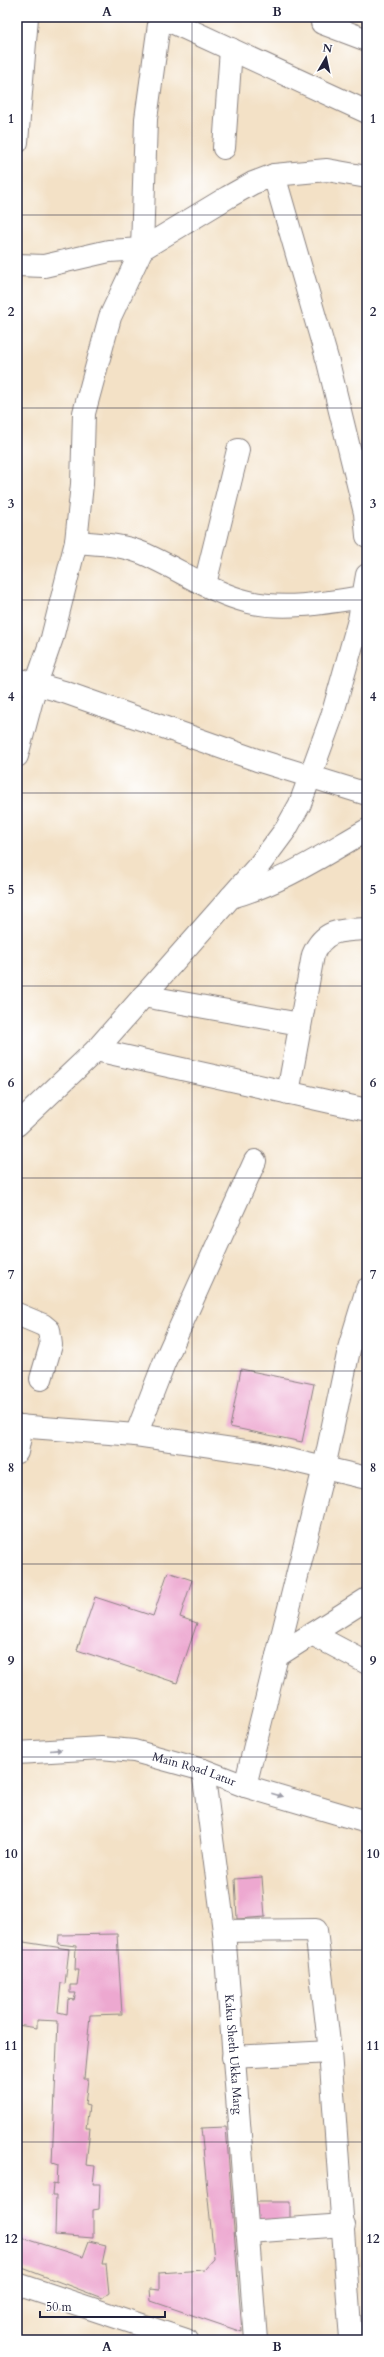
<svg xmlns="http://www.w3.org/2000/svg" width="384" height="2357" font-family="Cardo,serif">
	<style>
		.building { fill: #eda8d0 }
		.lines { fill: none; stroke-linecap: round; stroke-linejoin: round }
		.minor-casing { stroke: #8a8280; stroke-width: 24 }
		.major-casing { stroke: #8a8280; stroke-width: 24 }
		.minor { stroke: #fff; stroke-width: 22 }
		.major { stroke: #fff; stroke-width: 22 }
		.oneway { fill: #9c9ca7 }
		.grid { fill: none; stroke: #22223b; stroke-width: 1; stroke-opacity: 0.55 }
		.labels { text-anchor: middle; stroke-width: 4; stroke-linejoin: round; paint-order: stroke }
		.street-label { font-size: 12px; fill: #22223b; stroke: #fff }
		.neatline { fill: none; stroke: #22223b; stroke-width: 1.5 }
		.grid-label { font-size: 13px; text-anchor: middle; font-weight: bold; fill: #22223b }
	</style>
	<rect width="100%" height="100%" fill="#fff"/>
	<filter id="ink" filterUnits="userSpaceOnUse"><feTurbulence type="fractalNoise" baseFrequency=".025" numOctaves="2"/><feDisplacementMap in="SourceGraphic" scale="8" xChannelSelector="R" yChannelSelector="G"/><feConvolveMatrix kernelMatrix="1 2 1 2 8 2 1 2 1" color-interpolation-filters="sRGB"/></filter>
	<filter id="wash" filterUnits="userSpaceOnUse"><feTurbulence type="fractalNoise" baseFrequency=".012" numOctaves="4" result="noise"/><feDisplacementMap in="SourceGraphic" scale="16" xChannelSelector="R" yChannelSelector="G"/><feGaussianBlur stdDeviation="0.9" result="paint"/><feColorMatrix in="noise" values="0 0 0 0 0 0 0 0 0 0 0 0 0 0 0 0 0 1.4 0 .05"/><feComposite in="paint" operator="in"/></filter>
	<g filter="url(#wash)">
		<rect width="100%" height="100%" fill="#f3e1c6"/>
		<g id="blocks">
			<path class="building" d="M241 1369 314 1384 302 1442 230 1427Z
				M168 1572 192 1580 180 1617 197 1623 177 1683 77 1650 95 1597 153 1616Z
				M262 1877 265 1917 237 1919 235 1879Z
				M117 1934 122 2014 90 2015 84 2079H88L85 2105 89 2106 86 2128H90L86 2165 95 2166 93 2184H100L99 2209 93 2210V2238L55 2235 56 2196H52L53 2183 57 2184 58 2165 52 2163 58 2021 37 2020V2028L17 2025V1941L69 1949 65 1984 61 1983 58 2012 67 2014 68 1999 74 2000 76 1993H70V1985H77L79 1970H75L76 1946 58 1944 59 1935Z
				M226 2127 242 2332 151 2301 150 2289 159 2290V2273L204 2270 214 2259 201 2128Z
				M256 2202H290V2224H256Z
				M17 2228 21 2229 19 2237 83 2257 89 2241 106 2245 102 2264H106L109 2293 102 2298 17 2266Z"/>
		</g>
	</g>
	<g filter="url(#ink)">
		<use href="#blocks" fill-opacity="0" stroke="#8a8280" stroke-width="1"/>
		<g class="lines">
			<defs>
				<g id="minor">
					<path d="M161 17 367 112"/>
					<path d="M322 23 367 40"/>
					<path d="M17 142 27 17"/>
					<path d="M224 148 231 49"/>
					<path d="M274 175 328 362 365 513 367 536"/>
					<path d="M17 265 44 266 109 251 142 249 228 197 253 183 274 175 327 170 367 177"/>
					<path d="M76 542C97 544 121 544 142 553 178 568 211 593 249 602 286 611 330 602 367 596"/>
					<path d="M205 584 238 450"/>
					<path d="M17 679 64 692 257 760 367 794"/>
					<path d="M17 756 36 684 52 638 76 542 82 484 84 413 110 317 142 249 146 119 160 17"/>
					<path d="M231 897C280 884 323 855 367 830"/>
					<path d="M143 996 300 1024"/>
					<path d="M96 1050 367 1110"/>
					<path d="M288 1093 313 955C324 929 341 930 367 929"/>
					<path d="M17 1125 96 1050 260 864 286 829 300 804 332 716 359 620 367 575"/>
					<path d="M17 1314 43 1325 49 1330 51 1345 41 1379"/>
					<path d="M17 1426 136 1435 260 1453 367 1478"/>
					<path d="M136 1435 164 1363 255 1161"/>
					<path d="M17 1452 22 1426"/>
					<path d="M312 1634 367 1663"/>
					<path d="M277 1656 324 1468 350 1345 367 1289"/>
					<path id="s1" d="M203 1770 224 1931 256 2340"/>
					<path d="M245 1786 277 1656 367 1599"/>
					<path d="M224 1931 316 1930 330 2052 351 2340"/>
					<path d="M233 2057 330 2052"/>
					<path d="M247 2232 344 2225"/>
				</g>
				<g id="major">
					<path id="s2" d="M17 1753 101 1748 134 1751 203 1770 245 1786 367 1822"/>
					<path d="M17 2284 186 2340"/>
				</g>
			</defs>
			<use href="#minor" class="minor-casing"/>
			<use href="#major" class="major-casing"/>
			<use href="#minor" class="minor"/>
			<use href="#major" class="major"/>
		</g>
		<defs><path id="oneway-solid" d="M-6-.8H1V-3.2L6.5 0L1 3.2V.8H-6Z"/></defs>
		<g class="oneway">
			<use href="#oneway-solid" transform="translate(56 1750) rotate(-5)"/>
			<use href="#oneway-solid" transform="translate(277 1795) rotate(17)"/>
		</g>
	</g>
	<path class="grid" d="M192 17V2340M17 215H367M17 408H367M17 600H367M17 793H367M17 986H367M17 1178H367M17 1371H367M17 1564H367M17 1757H367M17 1950H367M17 2142H367"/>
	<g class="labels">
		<g class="street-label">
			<text dy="4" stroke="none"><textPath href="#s2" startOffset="180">Main Road Latur</textPath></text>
			<text dy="4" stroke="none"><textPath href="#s1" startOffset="286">Kaku Sheth Ukka Marg</textPath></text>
		</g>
	</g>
	<rect width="384" height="2357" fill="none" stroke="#fff" stroke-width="44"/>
	<g transform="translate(326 58) rotate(9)" stroke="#ffffff" stroke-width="3" paint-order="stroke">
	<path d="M0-3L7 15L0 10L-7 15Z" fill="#22223b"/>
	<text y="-6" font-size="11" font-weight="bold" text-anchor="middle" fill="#22223b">N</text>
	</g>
	<path d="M40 2311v6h125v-6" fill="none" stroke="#22223b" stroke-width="2"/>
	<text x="46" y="2311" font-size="12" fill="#22223b" stroke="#ffffff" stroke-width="3" paint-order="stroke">50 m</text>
	<rect x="22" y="22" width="340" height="2313" class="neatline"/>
	<g class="grid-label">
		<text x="107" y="16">A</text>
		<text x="277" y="16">B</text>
		<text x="11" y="123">1</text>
		<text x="373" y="123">1</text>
		<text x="11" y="316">2</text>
		<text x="373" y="316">2</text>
		<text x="11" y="508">3</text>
		<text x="373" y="508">3</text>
		<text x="11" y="701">4</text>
		<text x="373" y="701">4</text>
		<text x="11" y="894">5</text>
		<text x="373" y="894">5</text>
		<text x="11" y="1087">6</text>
		<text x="373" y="1087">6</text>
		<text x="11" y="1279">7</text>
		<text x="373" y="1279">7</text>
		<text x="11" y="1472">8</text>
		<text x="373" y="1472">8</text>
		<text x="11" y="1665">9</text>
		<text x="373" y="1665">9</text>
		<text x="11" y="1858">10</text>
		<text x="373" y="1858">10</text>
		<text x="11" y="2050">11</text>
		<text x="373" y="2050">11</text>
		<text x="11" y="2243">12</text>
		<text x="373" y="2243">12</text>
		<text x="107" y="2351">A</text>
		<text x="277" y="2351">B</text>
	</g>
</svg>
